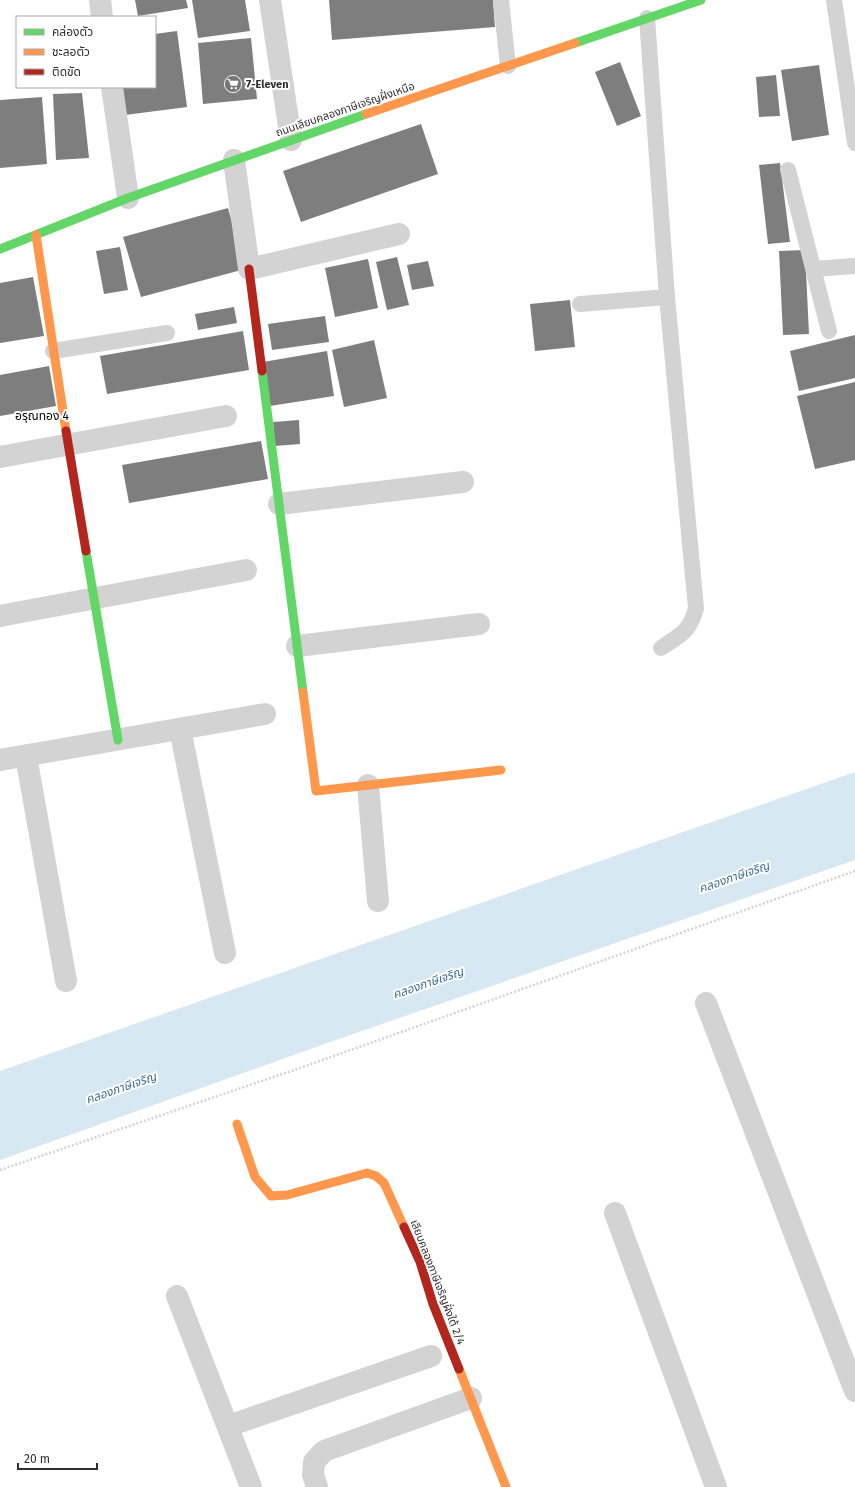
<svg xmlns="http://www.w3.org/2000/svg" width="855" height="1487" font-family="'Fira Sans','Noto Sans Thai',sans-serif">
	<style>
		.water { fill: #d8e8f2 }
		.building { fill: #7e7e7e }
		.lines { fill: none; stroke-linecap: round; stroke-linejoin: round }
		.path { stroke: #d3d3d3; stroke-width: 2.5; stroke-dasharray: 2 2; stroke-linecap: butt }
		.lane { stroke: #d3d3d3; stroke-width: 16 }
		.street { stroke: #d3d3d3; stroke-width: 22 }
		.fast { stroke: #63d668; stroke-width: 9 }
		.slow { stroke: #ff974d; stroke-width: 9 }
		.jam { stroke: #b3261e; stroke-width: 9 }
		.labels { text-anchor: middle; stroke-width: 4; stroke-linejoin: round; paint-order: stroke }
		.poi-label { font-size: 11px; font-weight: bold; fill: #2e2e2e; stroke: #fff; text-anchor: start }
		.street-label { font-size: 11px; fill: #2e2e2e; stroke: #fff }
		.neighbourhood-label { font-size: 12px; fill: #000; stroke: #fff }
		.water-label { font-size: 12px; font-style: italic; fill: #3a7092; stroke: #fff }
	</style>
	<rect width="100%" height="100%" fill="#fff"/>
	<path class="water" d="M855 772V860L333 1041 0 1160V1071Z"/>
	<path class="building" d="M135 0H186L188 8 138 16Z
		M192 0H245L250 31 198 38Z
		M329 0H493L495 27 332 40Z
		M177 31 187 107 125 115 121 87H155V34Z
		M251 38 257 99 203 104 198 43Z
		M620 62 641 116 617 126 595 72Z
		M819 65 829 135 792 141 781 70Z
		M776 75 780 116 759 117 756 77Z
		M82 93 89 158 56 160 53 94Z
		M42 97 47 164 0 168V100Z
		M421 124 438 174 301 222 283 171Z
		M780 163 790 242 768 244 759 165Z
		M228 208 245 269 141 297 123 237Z
		M120 247 128 290 104 294 96 251Z
		M805 250 809 334 783 335 779 251Z
		M397 257 409 305 387 310 376 262Z
		M368 259 378 308 335 317 325 268Z
		M428 261 434 286 412 290 407 265Z
		M33 277 44 336 0 343V283Z
		M570 300 575 347 535 351 530 304Z
		M234 307 237 323 198 330 195 314Z
		M325 316 329 342 272 350 268 324Z
		M243 331 249 370 107 394 100 356Z
		M855 335V378L799 391 790 351Z
		M374 340 387 398 344 407 332 350Z
		M327 351 334 396 270 406 263 362Z
		M49 366 56 406 0 416V375Z
		M855 382V460L815 469 797 396Z
		M299 420 300 444 275 446 273 422Z
		M261 441 268 479 129 503 122 465Z"/>
	<g class="lines">
		<path class="path" d="M0 1170 297 1069 855 871"/>
		<path class="lane" d="M501 0 508 66
			M834 0 855 143
			M647 18 667 297 696 608C690 632 680 635 661 648
			M788 170 829 331
			M813 269 855 266
			M580 304 667 297
			M53 351 167 333"/>
		<path class="street" d="M100 0 102 17
			M270 0 291 140
			M112 87 128 198
			M234 160 249 269 399 234
			M0 457 226 416
			M279 504 463 482
			M0 616 246 570
			M297 646 479 624
			M180 729 225 953
			M26 756 66 981
			M0 760 265 714
			M368 785 378 901
			M706 1003 855 1391
			M615 1213 716 1487
			M177 1296 251 1487
			M228 1426 431 1356
			M317 1487 313 1475 314 1462 324 1451 471 1398"/>
		<path class="fast" d="M575 43 701 0
			M0 249 128 198 366 114
			M262 371 303 692
			M86 551 118 740"/>
		<path class="slow" d="M366 114 575 43
			M36 235 66 431
			M303 692 316 791 501 770
			M237 1124 255 1177 271 1196 287 1195 367 1173 376 1176 384 1183 404 1227
			M459 1369 506 1487"/>
		<path class="jam" d="M249 269 262 371
			M66 431 86 551
			M404 1227 420 1262 433 1304 459 1369"/>
	</g>
	<defs>
		<symbol id="supermarket-disc" viewBox="-11 -11 22 22"><circle r="9.5" fill="#777" stroke="#fff"/><path d="M-6-5.5h2.5l.6 2H6L4.5 2H-2.5L-4.4-4H-6ZM-1.5 3.2a1.3 1.3 0 1 0 .1 0ZM3 3.2a1.3 1.3 0 1 0 .1 0Z" fill="#fff"/></symbol>
	</defs>
	<g fill-rule="evenodd">
		<use href="#supermarket-disc" x="223" y="74" width="20" height="20"/>
	</g>
	<g class="labels">
		<g class="poi-label">
			<text x="246" y="88">7-Eleven</text>
		</g>
		<g class="street-label">
			<text transform="translate(345 109) rotate(-19)" y="4">ถนนเลียบคลองภาษีเจริญฝั่งเหนือ</text>
			<text transform="translate(438 1282) rotate(69)" y="4">เลียบคลองภาษีเจริญฝั่งใต้ 2/4</text>
		</g>
		<g class="neighbourhood-label">
			<text x="42" y="420">อรุณทอง 4</text>
		</g>
		<g class="water-label">
			<text transform="translate(734 877) rotate(-19)" y="4">คลองภาษีเจริญ</text>
			<text transform="translate(428 983) rotate(-19)" y="4">คลองภาษีเจริญ</text>
			<text transform="translate(121 1088) rotate(-19)" y="4">คลองภาษีเจริญ</text>
		</g>
	</g>
	<rect x="16" y="16" width="140" height="72" fill="#ffffff" stroke="#ababab"/>
	<rect x="24" y="29" width="20" height="6" fill="#63d668" stroke="#ababab"/>
	<text x="52" y="36" font-size="12" fill="#2e2e2e">คล่องตัว</text>
	<rect x="24" y="49" width="20" height="6" fill="#ff974d" stroke="#ababab"/>
	<text x="52" y="56" font-size="12" fill="#2e2e2e">ชะลอตัว</text>
	<rect x="24" y="69" width="20" height="6" fill="#b3261e" stroke="#ababab"/>
	<text x="52" y="76" font-size="12" fill="#2e2e2e">ติดขัด</text>
	<path d="M18 1463v6h79v-6" fill="none" stroke="#2e2e2e" stroke-width="2"/>
	<text x="24" y="1463" font-size="12" fill="#2e2e2e" stroke="#ffffff" stroke-width="3" paint-order="stroke">20 m</text>
</svg>
